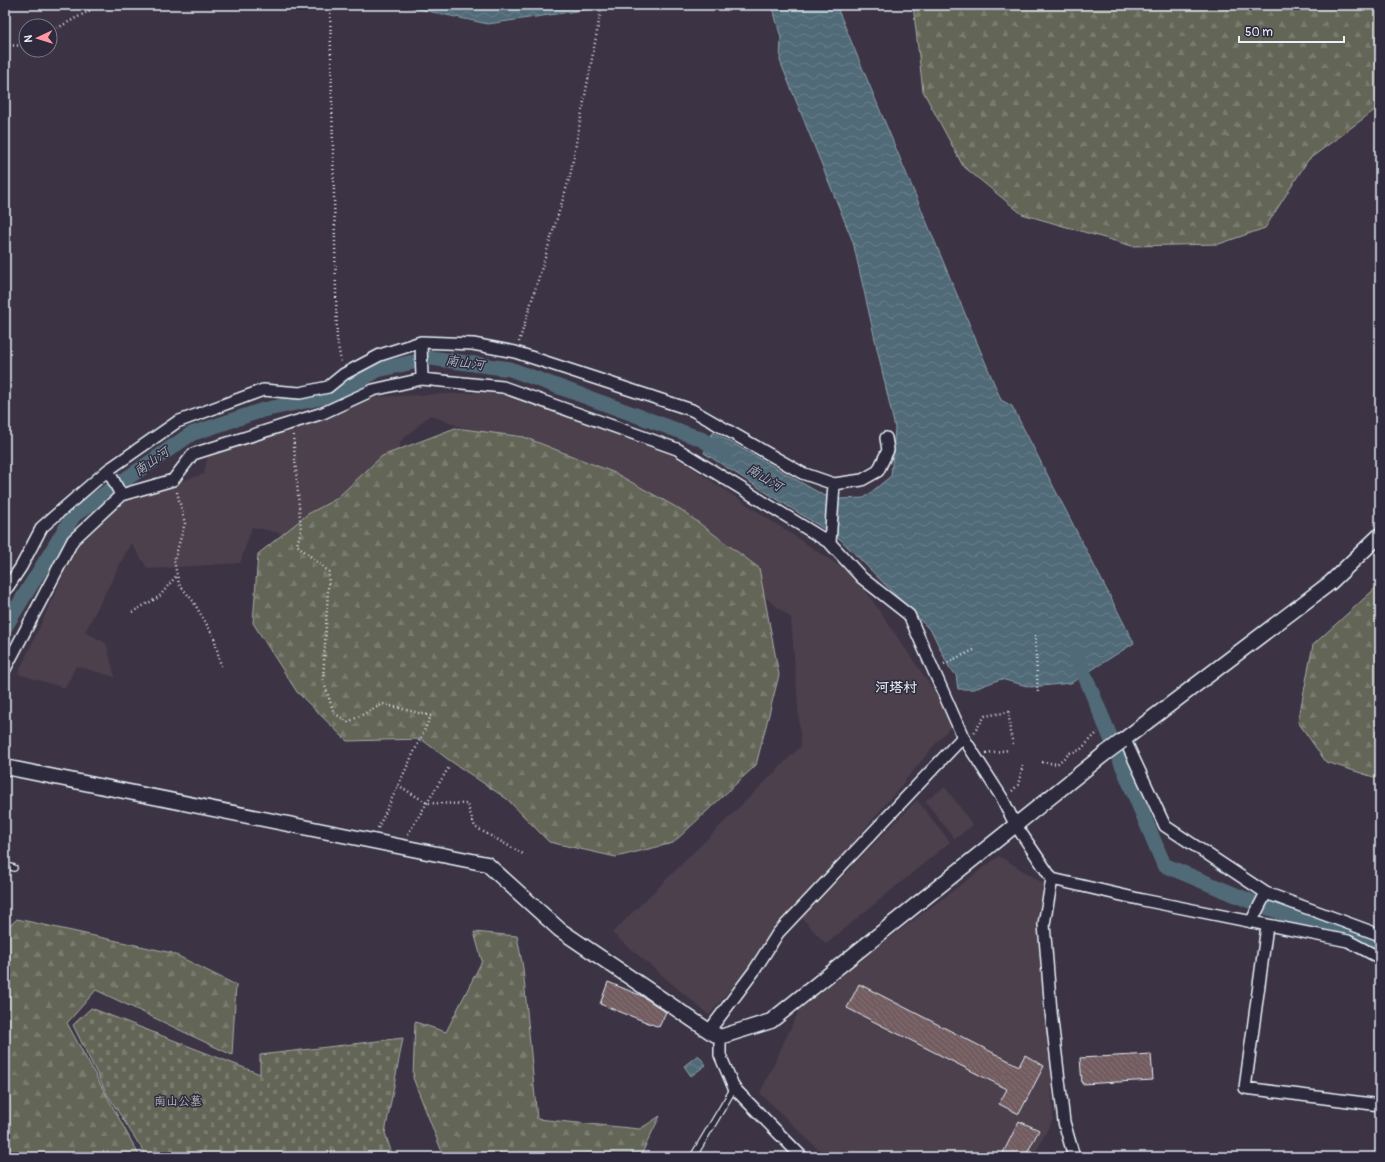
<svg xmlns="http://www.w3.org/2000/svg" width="1385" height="1162" font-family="Pangolin,'LXGW WenKai TC',sans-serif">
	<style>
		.built { fill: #4c404c }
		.forest { fill: url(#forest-firs); stroke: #a6aba8 }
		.cemetery { fill: url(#cemetery-stones); stroke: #a6aba8 }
		.water { fill: url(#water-waves); stroke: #8da0ab }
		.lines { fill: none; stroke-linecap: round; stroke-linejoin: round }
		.canal { stroke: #516a78; stroke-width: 15 }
		.building { fill: url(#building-back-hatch); stroke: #e8f1f8 }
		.service-casing { stroke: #e8f1f8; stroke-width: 8 }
		.minor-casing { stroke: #e8f1f8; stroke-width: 14 }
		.tertiary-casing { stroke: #e8f1f8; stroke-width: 17 }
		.path { stroke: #e8f1f8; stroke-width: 2.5; stroke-dasharray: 1 3; stroke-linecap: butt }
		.service { stroke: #2f2a3d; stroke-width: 5.5 }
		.minor { stroke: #2f2a3d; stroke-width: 11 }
		.tertiary { stroke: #2f2a3d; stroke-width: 14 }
		.tertiary-bridge-casing { stroke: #e8f1f8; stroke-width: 17; stroke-linecap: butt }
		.tertiary-bridge { stroke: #2f2a3d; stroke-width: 14 }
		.labels { text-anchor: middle; stroke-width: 3; stroke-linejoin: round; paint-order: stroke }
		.park-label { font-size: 12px; fill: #b3b9b8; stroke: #2f2a3d }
		.water-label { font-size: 13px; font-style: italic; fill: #acbbc5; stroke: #2f2a3d }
		.quarter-label { font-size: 14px; font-weight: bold; fill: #e8f1f8; stroke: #2f2a3d }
	</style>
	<defs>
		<pattern id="forest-firs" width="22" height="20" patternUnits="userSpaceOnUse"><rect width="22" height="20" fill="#646557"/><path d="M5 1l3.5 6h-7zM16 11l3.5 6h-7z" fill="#7a7c70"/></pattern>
		<pattern id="cemetery-stones" width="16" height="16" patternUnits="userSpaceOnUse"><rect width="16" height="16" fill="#646557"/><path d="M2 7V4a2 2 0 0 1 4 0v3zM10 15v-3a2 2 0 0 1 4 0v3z" fill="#7a7c70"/></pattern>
		<pattern id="water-waves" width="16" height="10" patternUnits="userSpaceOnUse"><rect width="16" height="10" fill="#516a78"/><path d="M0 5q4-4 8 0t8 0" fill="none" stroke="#6a808c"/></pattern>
		<pattern id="building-back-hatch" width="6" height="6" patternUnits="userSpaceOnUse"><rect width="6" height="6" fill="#725b60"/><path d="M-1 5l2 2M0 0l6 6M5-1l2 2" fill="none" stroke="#867378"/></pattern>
	</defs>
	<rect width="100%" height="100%" fill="#3c3444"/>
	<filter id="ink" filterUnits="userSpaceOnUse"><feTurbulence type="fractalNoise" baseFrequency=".025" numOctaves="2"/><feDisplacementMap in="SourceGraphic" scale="8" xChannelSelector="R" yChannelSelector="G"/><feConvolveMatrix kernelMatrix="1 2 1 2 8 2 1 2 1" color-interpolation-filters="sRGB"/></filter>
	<g filter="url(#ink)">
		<path class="built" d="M496 392 671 454 856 577 955 721 709 1015 612 933 801 746 791 618 645 501 430 415 400 442 399 487 289 535 252 527 240 563 148 569 131 543 85 632 106 643 115 677 76 666 65 688 18 674 78 543 122 499 204 474 208 455 374 397Z
			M945 787 973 825 955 839 925 801Z
			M917 800 950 842 826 944 802 918Z
			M999 856 1043 883 1053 1119 1033 1157H826L760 1093 802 1004Z"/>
		<path class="forest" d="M913 5H1380V106L1308 160 1265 228 1219 244 1132 246 1022 214 963 166 923 91Z
			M455 428 524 437 615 473 683 511 759 568 779 675 756 765 673 843 616 857 549 842 507 799 449 760 421 739 347 741 297 692 253 623 258 554 308 514 336 499 382 456Z
			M1380 584V779L1326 762 1298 722 1313 645Z
			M17 919 172 953 236 985 232 1055 96 990 67 1023 140 1157H5V930Z
			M474 932 517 936 523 968 537 1119 640 1129 660 1116 640 1157H444L413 1078 415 1022 446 1032 482 961Z"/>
		<path class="cemetery" d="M91 1008 260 1074V1055L403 1038 385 1133 393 1157H147L107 1094 73 1025Z"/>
		<path class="water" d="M400 5H617L488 24Z
			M766 5H836L1001 400 1012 406 1134 643 1071 683 1031 687 1001 679 974 689H958L956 675 949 667 932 632 840 539 704 453 713 432 823 495 840 499 864 498 891 476 895 428 853 242 780 61 781 38 773 9Z
			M698 1055 706 1065 691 1076 684 1066Z"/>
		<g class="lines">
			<path class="canal" d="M5 627 74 515 191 434 263 410 334 395 378 370 431 358 510 369 701 439 725 453
				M1077 657 1164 865 1250 901 1380 949"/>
		</g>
		<path class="building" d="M608 982 642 996 666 1012 659 1027 600 1004Z
			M859 984 1019 1066 1025 1055 1044 1066 1019 1114 999 1104 1007 1089 847 1008Z
			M1151 1054 1153 1080 1082 1084 1080 1058Z
			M1019 1121 1039 1130 1025 1157H1001Z"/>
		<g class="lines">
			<defs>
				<path id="service" d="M5 865 14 868
					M693 1157 734 1088"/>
				<path id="minor" d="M421 342 422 379
					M108 470 121 495
					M830 543 834 484
					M5 591 21 567 42 527 108 470 177 422 263 390 300 393 328 387 344 374 380 355 421 342 473 344 515 352 692 410 802 473 834 484 862 480 878 471 888 450 886 438
					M5 669 73 540 121 495 173 480 193 454 323 413 373 390 422 379 503 387 677 449 830 543 862 578 909 615 963 737 1002 798 1015 824 1052 879 1044 924 1051 1012 1064 1122 1074 1157
					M1125 740 1165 826 1266 893 1380 935
					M1052 879 1143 900 1348 941 1380 958
					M1251 922 1266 893
					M1267 926 1245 1088 1380 1105
					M709 1031 754 971 778 933 963 737
					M720 1037V1055L734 1088 802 1157"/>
				<path id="tertiary" d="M1122 741 1330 583 1380 535
					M5 767 487 864 560 930 709 1031 720 1037 771 1021 1103 755"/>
			</defs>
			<use href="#service" class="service-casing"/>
			<use href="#minor" class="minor-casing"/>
			<use href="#tertiary" class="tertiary-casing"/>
			<path class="path" d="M330 5 337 339 341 362
				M50 32 100 5
				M5 46 26 45
				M519 342 570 176 602 5
				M293 435 301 530 297 545 329 572 323 680 334 713 348 722 383 704 431 716 378 828
				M177 492 185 523 174 561 179 584 193 601 214 637 221 666
				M132 612 159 597 177 575
				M1035 635 1038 694
				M944 664 976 649
				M974 733 985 716 1009 712 1010 732 1013 744
				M986 753 1009 750
				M1042 762 1057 764 1070 753 1080 750 1098 732
				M398 785 427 803 467 804 475 827 525 855
				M1012 791 1018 785 1023 765
				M408 834 449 767"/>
			<use href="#service" class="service"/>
			<use href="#minor" class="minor"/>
			<use href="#tertiary" class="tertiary"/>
			<defs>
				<path id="tertiary-bridge" d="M1103 755 1122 741"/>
			</defs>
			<use href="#tertiary-bridge" class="tertiary-bridge-casing"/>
			<use href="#tertiary-bridge" class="tertiary-bridge"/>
		</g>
	</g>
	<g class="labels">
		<g class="park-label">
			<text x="178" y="1105">南山公墓</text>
		</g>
		<g class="water-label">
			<text transform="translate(465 362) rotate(8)" y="5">南山河</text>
			<text transform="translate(151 461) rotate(-35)" y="5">南山河</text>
			<text transform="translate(765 477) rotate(31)" y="5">南山河</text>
		</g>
		<g class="quarter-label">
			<text x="896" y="692">河塔村</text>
		</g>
	</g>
	<rect width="1385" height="1162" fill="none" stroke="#2f2a3d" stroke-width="20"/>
	<rect x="10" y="10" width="1365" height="1142" fill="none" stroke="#e8f1f8" stroke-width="1.5" filter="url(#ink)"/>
	<g transform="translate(38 38) rotate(266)"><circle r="19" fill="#2f2a3d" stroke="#797a88"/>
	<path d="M0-3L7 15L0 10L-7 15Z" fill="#ff9aa2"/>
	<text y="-6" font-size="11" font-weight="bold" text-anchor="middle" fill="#e8f1f8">N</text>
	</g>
	<path d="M1239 36v6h105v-6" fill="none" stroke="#e8f1f8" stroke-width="2"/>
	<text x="1245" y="36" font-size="12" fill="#e8f1f8" stroke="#2f2a3d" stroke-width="3" paint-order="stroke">50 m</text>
</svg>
